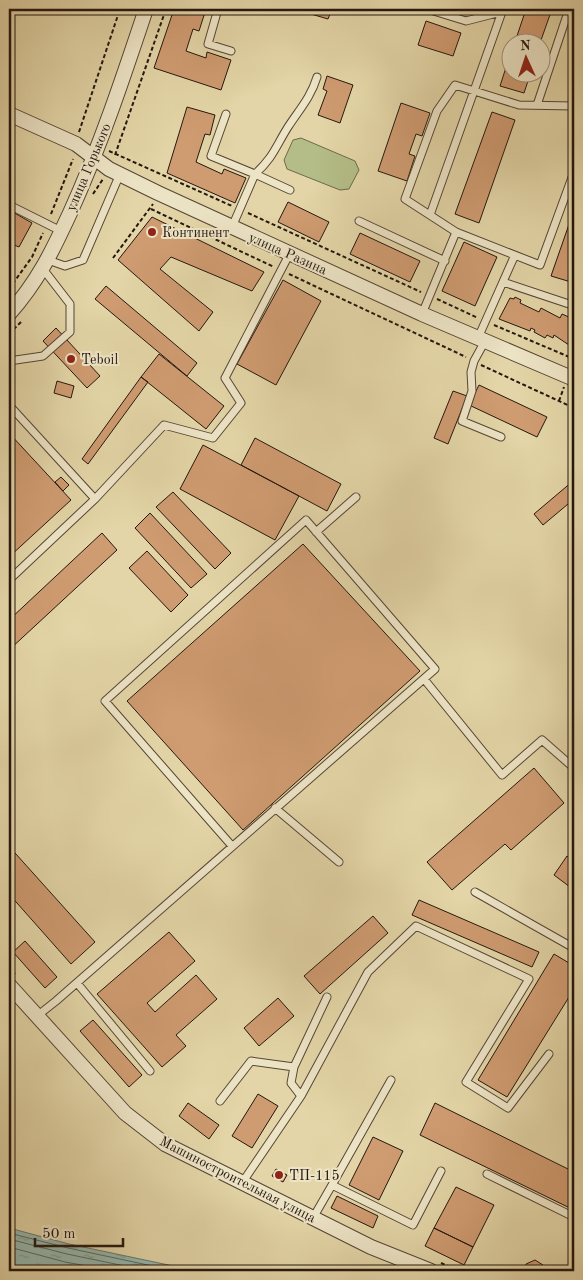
<svg xmlns="http://www.w3.org/2000/svg" width="583" height="1280" font-family="'Old Standard TT',serif">
	<style>
		.pitch { fill: #b4bd87; stroke: #6c6a4b }
		.water { fill: url(#water-ripples); stroke: #68786f }
		.lines { fill: none; stroke-linecap: round; stroke-linejoin: round }
		.shore { stroke: #5d685f; stroke-width: 1 }
		.building { fill: #cf9b71; stroke: #24170f }
		.service-casing { stroke: #544635; stroke-width: 9 }
		.minor-casing { stroke: #544635; stroke-width: 16 }
		.path { stroke: #24170f; stroke-width: 2; stroke-dasharray: 4 2.5; stroke-linecap: butt }
		.service { stroke: #ede4c6; stroke-width: 7 }
		.minor { stroke: #ede4c6; stroke-width: 14 }
		.poi-dot { fill: #8f2418; stroke: #ede4c6; stroke-width: 2 }
		.labels { text-anchor: middle; stroke-width: 4; stroke-linejoin: round; paint-order: stroke }
		.street-label { font-size: 14px; fill: #24170f; stroke: #ede4c6 }
		.poi-label { font-size: 14px; fill: #24170f; stroke: #ede4c6; text-anchor: start }
	</style>
	<defs>
		<pattern id="water-ripples" width="26" height="14" patternUnits="userSpaceOnUse" patternTransform="scale(1.25)"><rect width="26" height="14" fill="#96b8af"/><path d="M2 4q2-2 4 0t4 0M15 11q2-2 4 0t4 0" fill="none" stroke="#819d95"/></pattern>
	</defs>
	<rect width="100%" height="100%" fill="#e3d5a7"/>
	<filter id="stains"><feTurbulence type="fractalNoise" baseFrequency=".004" numOctaves="4"/><feColorMatrix values="0 0 0 0 .2 0 0 0 0 .09 0 0 0 0 .02 0 0 0 .5 -.17"/></filter>
	<radialGradient id="worn" r=".72"><stop offset=".6" stop-color="#630" stop-opacity="0"/><stop offset="1" stop-color="#630" stop-opacity=".3"/></radialGradient>
	<path class="pitch" d="M301 138 355 161 359 170 349 189 340 190 287 169 284 160 293 140Z"/>
	<path class="water" d="M9 1228 69 1244 197 1271H9Z"/>
	<g class="lines">
		<path class="shore" d="M9 1233 68 1248 176 1271
			M9 1239 67 1254 149 1271
			M9 1247 65 1262 116 1271"/>
	</g>
	<path class="building" d="M174 9H206L199 31 193 29 186 51 206 58 207 52 231 60 221 90 154 68Z
		M294 9H332L328 19Z
		M526 9H552L540 43 515 42Z
		M426 21 461 33 453 56 418 45Z
		M510 55V72H531L524 93 500 86Z
		M327 76 353 85 340 123 318 115 327 91 323 89Z
		M401 103 430 113 422 136 416 134 409 154 415 156 407 181 378 171Z
		M187 107 215 115 210 135 205 134 196 162 222 174 224 169 246 178 235 203 167 173Z
		M492 112 515 120 479 223 455 214Z
		M288 202 329 222 319 242 278 222Z
		M574 210V272L571 282 551 276Z
		M11 211 32 223 19 247 14 245 9 255Z
		M152 217 264 272 252 291 171 257 160 269 213 312 199 331 118 260Z
		M360 233 420 261 410 282 350 254Z
		M464 242 497 257 475 306 442 291Z
		M283 280 321 301 276 385 237 364Z
		M106 286 197 363 187 376 95 299Z
		M515 297 521 300 520 303 539 312 541 308 560 318 562 314 571 318 569 320 574 323V344L571 342 569 345 554 335 553 338 547 335 545 338 534 332 535 330 531 328 530 331 499 319 510 298 514 299Z
		M56 328 100 376 87 388 43 341Z
		M159 354 224 406 206 429 141 377Z
		M141 377 148 382 88 464 82 459Z
		M57 381 74 386 71 398 54 393Z
		M479 385 547 417 537 437 469 405Z
		M453 391 467 396 448 444 434 438Z
		M9 433 71 500 9 557Z
		M255 438 341 484 327 511 241 465Z
		M203 445 299 496 275 540 180 489Z
		M61 477 69 485 63 491 55 482Z
		M573 481 574 499 543 525 534 514Z
		M173 492 231 553 215 569 156 507Z
		M150 513 207 574 191 588 135 528Z
		M102 533 117 550 9 650V620Z
		M303 544 420 671 243 830 127 701Z
		M147 551 188 595 171 612 129 568Z
		M534 768 564 803 511 850 505 844 452 890 427 862Z
		M15 853 95 942 71 964 9 894V858Z
		M567 856 574 861V890L554 875Z
		M419 900 539 952 532 967 412 915Z
		M373 916 388 933 320 994 304 976Z
		M169 932 195 961 147 1003 155 1012 196 975 217 999 176 1035 186 1046 162 1067 97 994Z
		M25 941 57 977 45 988 13 952Z
		M554 954 574 966V989L507 1097 478 1080Z
		M278 998 294 1016 259 1046 244 1028Z
		M93 1020 142 1075 129 1087 80 1031Z
		M258 1094 278 1106 252 1148 232 1136Z
		M188 1103 219 1125 209 1139 179 1116Z
		M435 1103 574 1172V1210L420 1135Z
		M373 1137 403 1151 379 1200 349 1185Z
		M276 1169 287 1175 283 1182 272 1176Z
		M456 1187 494 1205 473 1247 434 1228Z
		M337 1196 378 1216 373 1228 331 1208Z
		M434 1228 473 1247 464 1265 425 1246Z
		M535 1260 543 1265V1271H525L526 1264Z"/>
	<g class="lines">
		<defs>
			<path id="service" d="M218 9 208 44 231 51
				M427 9 466 21 501 12
				M537 105 569 9
				M226 114 211 156 255 174 232 227
				M290 190 255 174C273 158 276 146 288 127 299 110 311 97 317 77
				M9 205 61 231
				M430 215 503 9
				M359 221 445 261
				M456 232 405 199 437 111 455 85 519 105 574 106
				M48 260 65 266 83 260 120 174
				M503 282 569 304
				M422 314 456 232 540 265 574 172
				M478 338 514 257
				M485 341 474 361 471 372 472 391 462 421 501 437
				M9 361 43 356 70 332V304L43 269
				M9 405 95 499
				M316 532 356 497
				M9 580 95 499 164 425 213 438 241 403 225 378 290 253
				M424 679 502 775 542 740 574 768
				M275 808 339 862
				M475 892 572 947 574 942
				M77 983 150 1071
				M37 1016 56 1001 435 669 306 520 105 701 232 846
				M294 1067 327 997
				M220 1101 251 1061 294 1067 291 1083 301 1096
				M487 1174 574 1217
				M242 1183 301 1096 368 972 416 926 529 979 466 1082 508 1108 549 1054
				M332 1185 391 1080
				M313 1218 332 1185 413 1225 441 1171"/>
			<path id="minor" d="M9 114 76 144 109 169 158 193 422 314 574 379
				M9 314C38 281 52 252 70 213 100 147 123 78 146 9
				M9 985 125 1113 165 1144 371 1247 431 1271"/>
		</defs>
		<use href="#service" class="service-casing"/>
		<use href="#minor" class="minor-casing"/>
		<path class="path" d="M79 132 120 9
			M109 151 232 206
			M115 155 166 9
			M93 194 103 179
			M151 209 274 267
			M248 213 421 292
			M51 214 73 159
			M113 258 153 204
			M289 274 466 357
			M9 289 32 257 43 233
			M437 299 478 318
			M494 325 574 359
			M9 334 21 322
			M481 365 574 408
			M559 401 564 387
			M9 967 15 974
			M441 1263 460 1271"/>
		<use href="#service" class="service"/>
		<use href="#minor" class="minor"/>
	</g>
	<g class="poi-dot">
		<circle cx="152" cy="232" r="5"/>
		<circle cx="71" cy="359" r="5"/>
		<circle cx="279" cy="1175" r="5"/>
	</g>
	<g class="labels">
		<g class="street-label">
			<text transform="translate(88 167) rotate(-67)" y="5">улица Горького</text>
			<text transform="translate(288 253) rotate(24)" y="5">улица Разина</text>
			<text transform="translate(238 1179) rotate(27)" y="5">Машиностроительная улица</text>
		</g>
		<g class="poi-label">
			<text x="162" y="237">Континент</text>
			<text x="81" y="364">Teboil</text>
			<text x="289" y="1180">ТП-115</text>
		</g>
	</g>
	<rect width="583" height="1280" fill="none" stroke="#e3d5a7" stroke-width="30"/>
	<rect x="10" y="10" width="563" height="1260" fill="none" stroke="#24170f" stroke-width="2.5"/>
	<rect x="15" y="15" width="553" height="1250" fill="none" stroke="#24170f"/>
	<g transform="translate(526 58) rotate(357)"><circle r="24" fill="#ede4c6" stroke="#9d927d"/>
	<path d="M0-4L9 19L0 12L-9 19Z" fill="#8f2418"/>
	<text y="-8" font-size="14" font-weight="bold" text-anchor="middle" fill="#24170f">N</text>
	</g>
	<path d="M35 1238v8h88v-8" fill="none" stroke="#24170f" stroke-width="2.5"/>
	<text x="42" y="1238" font-size="15" fill="#24170f" stroke="#ede4c6" stroke-width="4" paint-order="stroke">50 m</text>
	<rect width="100%" height="100%" filter="url(#stains)"/>
	<rect width="100%" height="100%" fill="url(#worn)"/>
</svg>
